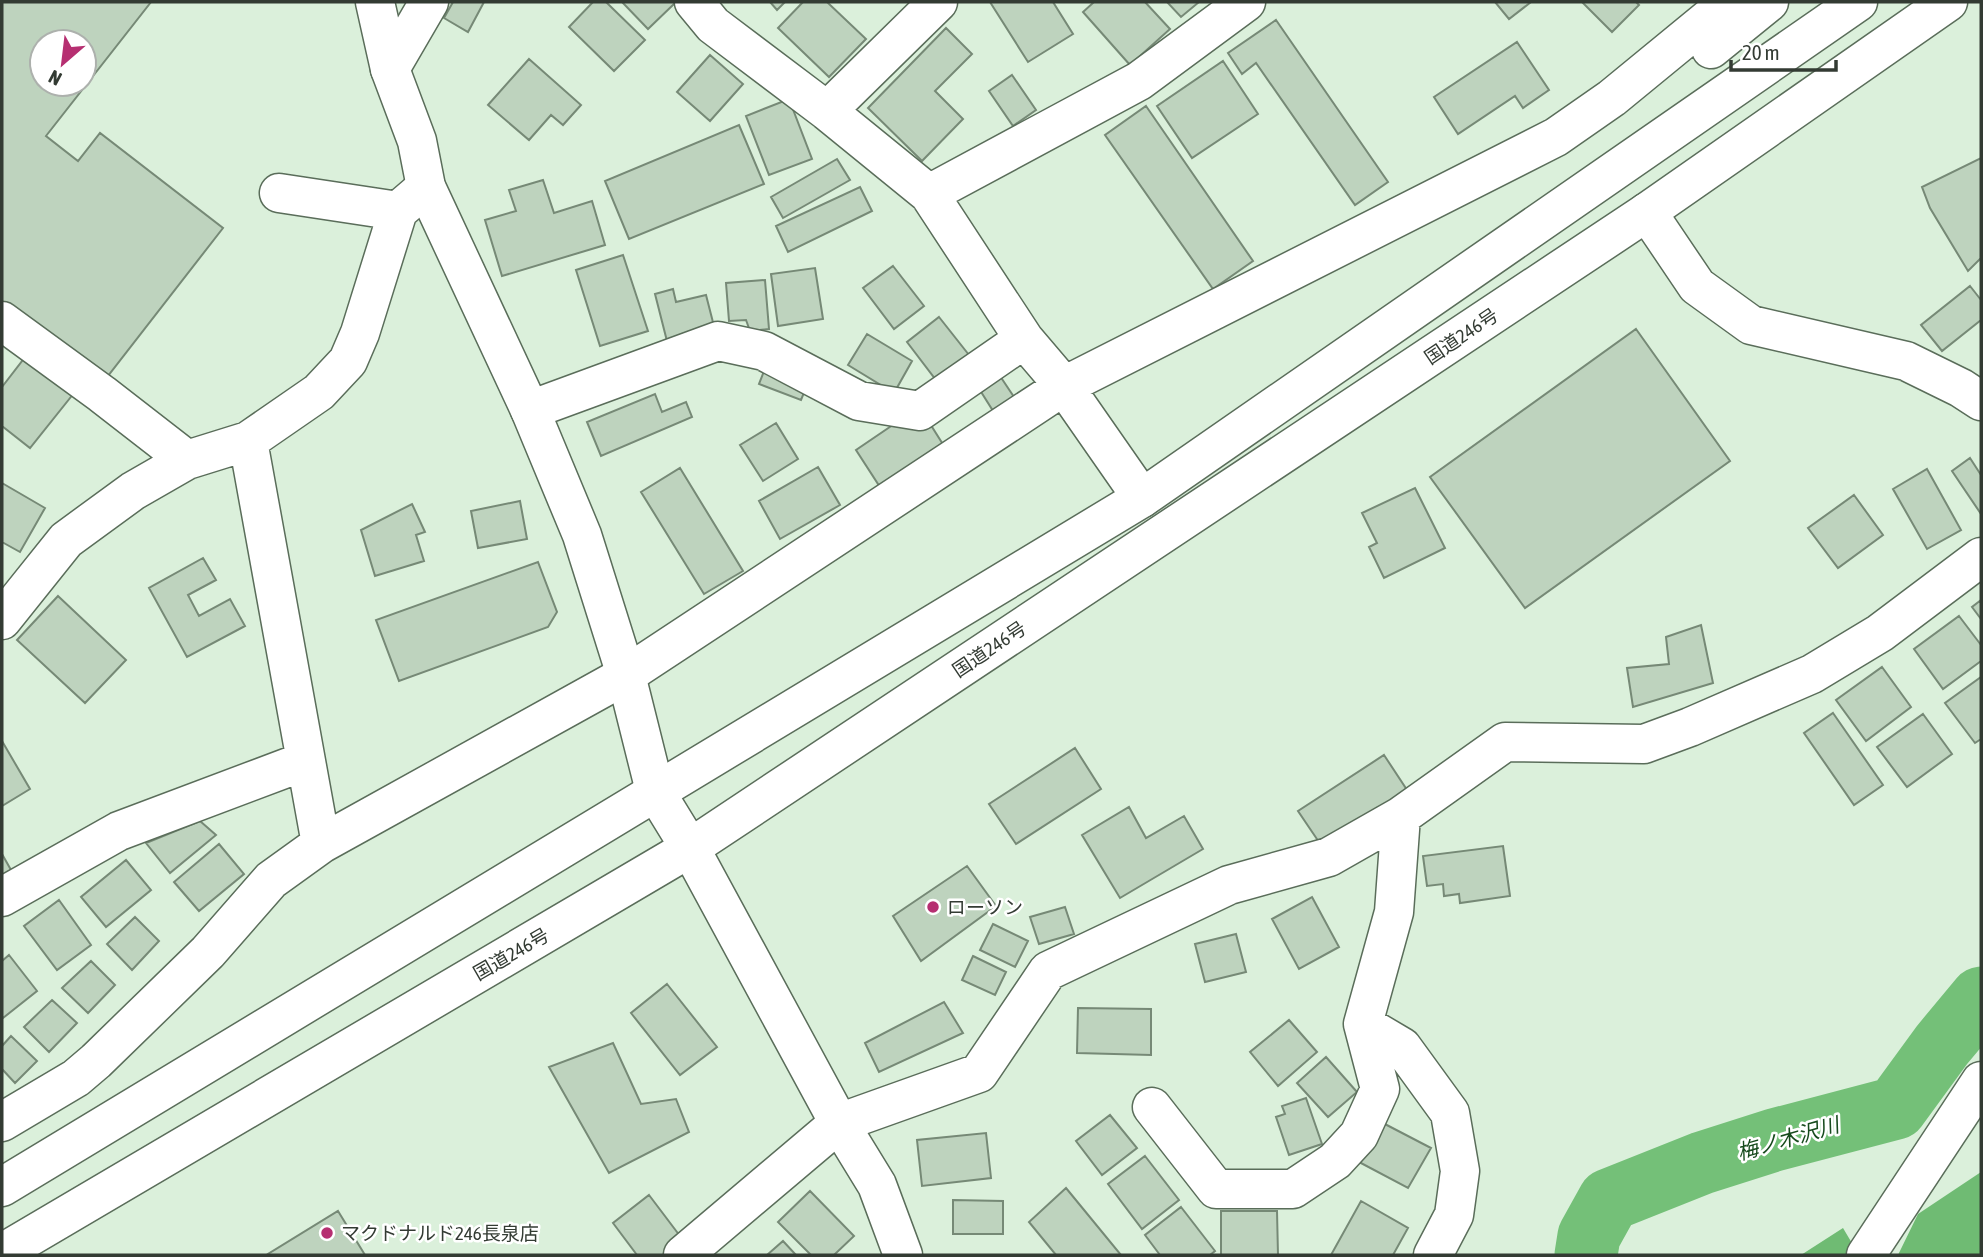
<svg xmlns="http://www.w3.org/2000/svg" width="1983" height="1257" font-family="'Asap Condensed','Noto Sans JP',sans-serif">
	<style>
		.forest { fill: #6fbb73 }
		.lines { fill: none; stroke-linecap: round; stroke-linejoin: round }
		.river { stroke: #74c078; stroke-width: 63 }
		.building { fill: #bed3be; stroke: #768976; stroke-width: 2; fill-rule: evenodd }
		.street-casing { stroke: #5a6d5a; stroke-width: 41 }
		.secondary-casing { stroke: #5a6d5a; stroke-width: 41 }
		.highway-casing { stroke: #5a6d5a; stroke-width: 41 }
		.street { stroke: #fff; stroke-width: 38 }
		.secondary { stroke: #fff; stroke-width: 38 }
		.highway { stroke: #fff; stroke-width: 38 }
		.poi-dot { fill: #b62f71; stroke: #fff; stroke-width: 2.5 }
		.labels { text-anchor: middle; stroke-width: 5; stroke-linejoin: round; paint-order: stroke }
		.street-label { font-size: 19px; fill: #333b33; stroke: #fff }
		.poi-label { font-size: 19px; fill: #333b33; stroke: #fff; text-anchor: start }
		.water-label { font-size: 21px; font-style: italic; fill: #174b1d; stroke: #fff }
	</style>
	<rect width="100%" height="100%" fill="#dbf0db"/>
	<path class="forest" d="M1981 1172V1255H1898L1918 1214Z
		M1843 1228 1859 1255H1801Z"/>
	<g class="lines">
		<path class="river" d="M1586 1255 1589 1236 1609 1200 1702 1163 1774 1140 1896 1108 1942 1045 1981 998"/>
	</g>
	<path class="building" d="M2 2H151L46 136 78 161 100 133 223 228 104 381 2 301ZM42 42H84V84H42Z
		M453 2H484L468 32 444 18Z
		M593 2H606L645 40 614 71 569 27Z
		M622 2H673L675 3 648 29Z
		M770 2H785L777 10Z
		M803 2H827L866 39 829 77 778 28Z
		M990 2H1053L1073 34 1028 62Z
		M1094 2H1145L1170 29 1130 65 1083 12Z
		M1167 2H1199L1181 17Z
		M1495 2H1531L1509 19Z
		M1582 2H1636L1639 5 1612 32Z
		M1276 20 1388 182 1355 205 1256 63 1242 74 1228 53Z
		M946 28 972 54 935 91 963 119 922 161 868 108Z
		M1517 42 1549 90 1523 108 1515 96 1458 134 1434 97Z
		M710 55 743 84 710 121 677 92Z
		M529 59 581 105 563 125 551 115 529 140 488 105Z
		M1223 61 1258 114 1192 158 1157 106Z
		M1012 75 1036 110 1013 126 989 91Z
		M789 99 812 159 769 175 746 116Z
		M1146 106 1253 261 1213 289 1105 135Z
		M739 125 764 184 629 239 605 181Z
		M1981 158V258L1968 271 1930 208 1922 187Z
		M837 159 850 180 783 218 771 197Z
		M543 180 554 213 592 201 605 245 502 276 485 220 516 211 509 190Z
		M860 187 872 211 788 252 776 226Z
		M623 255 648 331 600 346 576 270Z
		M893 266 924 306 894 329 863 288Z
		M815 268 823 319 778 326 771 274Z
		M765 280 769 329 750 331 746 320 729 321 726 283Z
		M1970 286 1981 300V320L1942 351 1921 325Z
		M673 289 676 302 706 295 716 334 668 345 655 294Z
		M939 317 969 355 936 380 907 342Z
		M1636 329 1730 461 1525 608 1430 477Z
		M867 334 912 361 894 393 848 365Z
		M26 356 74 393 30 448 2 426V387Z
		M768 361 810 378 801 400 759 384Z
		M998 373 1016 400 995 414 978 387Z
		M655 394 662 412 686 402 692 417 601 456 587 422Z
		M906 416 927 419 944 446 880 487 856 450Z
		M776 423 798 459 763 481 740 445Z
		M1970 458 1981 475V514L1952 471Z
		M818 467 840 505 780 539 759 501Z
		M680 468 743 571 704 594 641 492Z
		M1927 469 1961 530 1927 549 1893 489Z
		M2 483 45 508 20 552 2 542Z
		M1415 488 1445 548 1384 578 1369 547 1377 543 1362 513Z
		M1854 495 1883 535 1838 568 1808 528Z
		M520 501 527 539 478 548 471 511Z
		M412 504 425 532 416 535 424 561 375 576 361 530Z
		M203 558 216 580 188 595 199 616 230 599 245 626 187 657 149 588Z
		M538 562 557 612 548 627 399 681 376 620Z
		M58 596 126 660 85 703 17 640Z
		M1981 600V619L1972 607Z
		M1959 616 1981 645V661L1943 689 1914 649Z
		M1701 625 1713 683 1633 707 1627 668 1669 664 1666 637Z
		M1882 667 1911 707 1866 741 1836 700Z
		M1981 677V739L1975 743 1945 703Z
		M1833 713 1883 785 1854 805 1804 733Z
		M1923 714 1952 754 1907 787 1877 747Z
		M2 741 30 789 2 806Z
		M1075 748 1101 789 1016 844 989 804Z
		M1384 755 1411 796 1325 851 1298 811Z
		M1129 807 1146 838 1184 816 1203 849 1120 898 1082 835Z
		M200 821 216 835 170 873 146 843Z
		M219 844 244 874 199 911 174 882Z
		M1503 846 1510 896 1460 903 1459 894 1444 896 1443 884 1427 886 1423 856Z
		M2 854 11 870 2 876Z
		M126 860 151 890 106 927 81 897Z
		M967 866 996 906 921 961 893 916Z
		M1312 897 1339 947 1299 969 1272 919Z
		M59 900 91 945 57 970 24 926Z
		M1065 907 1074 934 1039 944 1030 917Z
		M135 917 159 941 132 970 107 944Z
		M993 924 1028 941 1015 967 980 950Z
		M1236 934 1246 972 1205 982 1195 944Z
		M9 955 37 991 3 1018 2 1016V961Z
		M973 956 1006 972 995 995 962 980Z
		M91 961 115 985 88 1013 62 988Z
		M667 984 717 1047 680 1075 631 1013Z
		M52 1000 77 1023 49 1052 24 1027Z
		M944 1002 963 1033 879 1072 865 1043Z
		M1078 1008 1151 1009V1055L1077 1053Z
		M1289 1020 1317 1052 1278 1086 1250 1052Z
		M11 1036 37 1061 15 1083 2 1069V1046Z
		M613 1043 641 1104 676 1099 689 1132 609 1173 549 1067Z
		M1326 1057 1357 1092 1328 1117 1297 1083Z
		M1306 1098 1322 1144 1289 1155 1276 1117 1285 1114 1282 1106Z
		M1110 1115 1137 1148 1102 1175 1076 1141Z
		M1381 1122 1431 1148 1408 1188 1359 1162Z
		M986 1133 991 1178 922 1186 917 1140Z
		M1145 1156 1179 1200 1142 1229 1108 1184Z
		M1066 1188 1121 1255H1056L1029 1222Z
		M810 1191 854 1236 834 1255H811L778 1222Z
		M649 1195 683 1240 663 1255H637L613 1223Z
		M953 1200 1003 1201V1234H953Z
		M1361 1201 1408 1228 1393 1255H1331Z
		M1181 1207 1215 1251 1210 1255H1160L1145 1235Z
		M338 1211 365 1255H269L268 1254Z
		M1221 1211H1277L1278 1255H1221Z
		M783 1241 796 1255H767Z"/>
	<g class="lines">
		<defs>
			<path id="street" d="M694 2 713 25 827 111 929 194 1024 339 1064 386 1142 498
				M1711 49 1769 2
				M390 69 429 2
				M827 111 938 2
				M279 193 398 211
				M929 194 1139 81 1246 2
				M1647 212 1697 286 1751 325 1906 361 1961 388 1981 401
				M2 321 102 394 187 460
				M530 410 718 341 764 351 859 401 920 411 1024 339
				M248 441 321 844
				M2 620 66 540 133 491 187 460 248 441 319 392 348 361 360 333 398 211 426 187
				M1401 816 1394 912 1363 1024 1402 1047 1450 1113 1460 1171 1454 1215 1433 1255
				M2 897 119 831 305 761
				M1152 1107 1216 1189H1293L1335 1161 1359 1135 1380 1089 1363 1024
				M2 1122 76 1078 96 1061 208 952 271 880 321 844 626 675 1064 386 1556 137 1612 98 1729 2
				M683 1255 839 1123 979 1073 1048 971 1229 885 1329 857 1401 816 1505 742 1644 744 1690 727 1812 674 1880 633 1981 557
				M1866 1255 1981 1081"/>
			<path id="secondary" d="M375 2 390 69 417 141 426 187 530 410 582 535 626 675 655 791 690 848 839 1123 877 1185 903 1255"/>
			<path id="highway" d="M2 1187 1142 498 1858 2
				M2 1253 690 848 1647 212 1948 2"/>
		</defs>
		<use href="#street" class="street-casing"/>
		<use href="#secondary" class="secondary-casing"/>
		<use href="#highway" class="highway-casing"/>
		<use href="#street" class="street"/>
		<use href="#secondary" class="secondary"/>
		<use href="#highway" class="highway"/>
	</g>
	<g class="poi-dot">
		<circle cx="933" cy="907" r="7"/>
		<circle cx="327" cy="1233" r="7"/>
	</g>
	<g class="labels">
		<g class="street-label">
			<text transform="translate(1461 336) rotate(-34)" y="7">国道246号</text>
			<text transform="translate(989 649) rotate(-34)" y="7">国道246号</text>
			<text transform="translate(511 954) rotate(-30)" y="7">国道246号</text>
		</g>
		<g class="poi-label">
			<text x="947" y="914">ローソン</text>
			<text x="341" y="1240">マクドナルド246長泉店</text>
		</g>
		<g class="water-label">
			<text transform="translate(1788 1139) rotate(-16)" y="7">梅ノ木沢川</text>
		</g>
	</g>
	<rect width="1983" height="1257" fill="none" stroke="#333b33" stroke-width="7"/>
	<g transform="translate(63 63) rotate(208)"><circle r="33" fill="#ffffff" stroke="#adb1ad" stroke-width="2"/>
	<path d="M0-5L12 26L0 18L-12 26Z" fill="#b62f71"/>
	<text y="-10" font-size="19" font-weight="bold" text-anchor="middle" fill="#333b33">N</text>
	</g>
	<path d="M1731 60v10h105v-10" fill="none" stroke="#333b33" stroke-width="3.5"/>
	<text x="1742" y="60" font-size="21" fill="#333b33" stroke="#ffffff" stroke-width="5" paint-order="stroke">20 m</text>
</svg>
